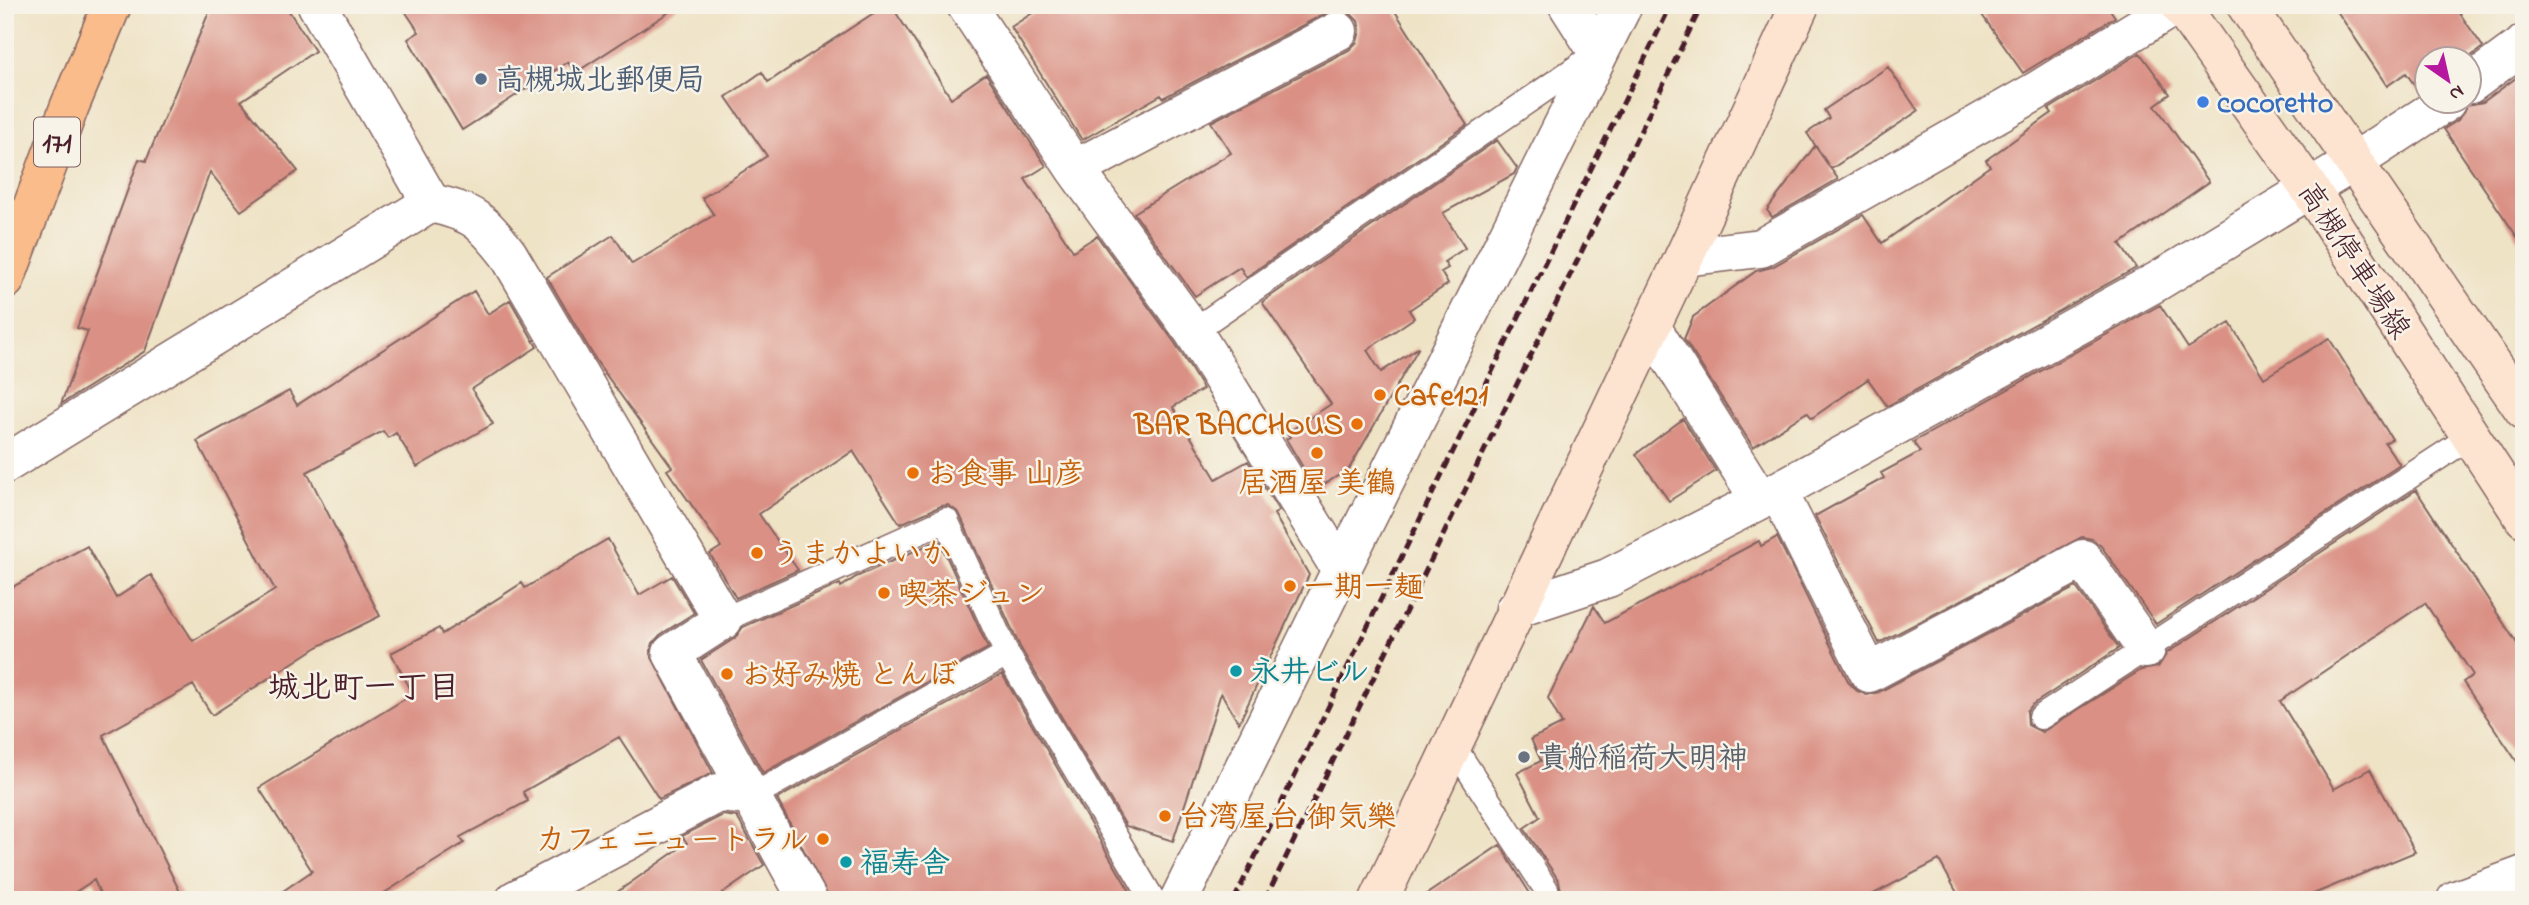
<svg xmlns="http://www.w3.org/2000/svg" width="2529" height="905" font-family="'Indie Flower','Klee One',sans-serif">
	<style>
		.building { fill: #da9084 }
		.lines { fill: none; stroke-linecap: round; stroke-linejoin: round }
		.lane-casing { stroke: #846461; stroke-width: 27 }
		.street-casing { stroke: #846461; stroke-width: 41 }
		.secondary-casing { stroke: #846461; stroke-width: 41 }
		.highway-casing { stroke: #846461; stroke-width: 41 }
		.lane { stroke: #fff; stroke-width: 24 }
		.street { stroke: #fff; stroke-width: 38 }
		.secondary { stroke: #fde4d0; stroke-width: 38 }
		.highway { stroke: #f9bc8a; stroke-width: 38 }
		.rail { stroke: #4a1f2b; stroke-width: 5; stroke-dasharray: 10 5; stroke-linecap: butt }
		.service-dot { fill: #5c6f8a; stroke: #f7f3e8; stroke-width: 2.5 }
		.shop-dot { fill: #3f7fe0; stroke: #f7f3e8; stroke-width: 2.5 }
		.food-dot { fill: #e8710a; stroke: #f7f3e8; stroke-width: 2.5 }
		.culture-dot { fill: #0f9aa8; stroke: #f7f3e8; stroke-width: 2.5 }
		.worship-dot { fill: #6b7280; stroke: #f7f3e8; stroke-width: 2.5 }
		.labels { text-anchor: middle; stroke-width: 5; stroke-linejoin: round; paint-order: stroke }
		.shield { fill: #f7f3e8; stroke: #7e5f64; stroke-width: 2 }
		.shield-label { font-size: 28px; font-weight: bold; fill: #4a1f2b }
		.service-label { font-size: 30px; font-weight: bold; fill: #4e5e75; stroke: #f7f3e8; text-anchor: start }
		.shop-label { font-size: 30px; font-weight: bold; fill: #366cbe; stroke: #f7f3e8; text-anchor: start }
		.street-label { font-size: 30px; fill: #4a1f2b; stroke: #f7f3e8 }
		.food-label { font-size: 30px; font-weight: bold; fill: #c56008; stroke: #f7f3e8; text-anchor: start }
		.culture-label { font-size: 30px; font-weight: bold; fill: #0d838f; stroke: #f7f3e8; text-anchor: start }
		.worship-label { font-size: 30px; font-weight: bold; fill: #5b616d; stroke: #f7f3e8; text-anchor: start }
		.neighbourhood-label { font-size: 32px; font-weight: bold; fill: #4a1f2b; stroke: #f7f3e8 }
	</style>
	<rect width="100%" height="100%" fill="#f7f3e8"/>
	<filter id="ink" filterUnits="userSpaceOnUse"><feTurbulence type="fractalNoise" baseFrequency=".0143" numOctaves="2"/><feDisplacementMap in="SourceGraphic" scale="14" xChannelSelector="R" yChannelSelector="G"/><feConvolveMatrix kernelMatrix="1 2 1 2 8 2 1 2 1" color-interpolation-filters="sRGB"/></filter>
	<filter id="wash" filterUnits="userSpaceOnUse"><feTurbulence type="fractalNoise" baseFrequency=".00686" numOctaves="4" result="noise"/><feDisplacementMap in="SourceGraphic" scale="28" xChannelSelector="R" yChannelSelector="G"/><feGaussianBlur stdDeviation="1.57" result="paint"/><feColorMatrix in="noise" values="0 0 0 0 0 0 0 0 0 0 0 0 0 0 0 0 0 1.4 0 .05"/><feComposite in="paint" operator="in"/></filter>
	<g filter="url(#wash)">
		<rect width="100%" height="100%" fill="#efe3c6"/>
		<g id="blocks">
			<path class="building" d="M212 5H285L315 51 241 101 298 171 241 211 210 172 145 351 61 404 88 331 77 328 139 159 146 161Z
				M401 5H680L575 73 568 62 462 130 408 39 419 32Z
				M886 5H891L951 98 986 74 1046 166 1025 179 1073 251 1097 236 1175 343 1203 389 1173 407 1216 479 1248 461 1279 511 1274 514 1309 575 1239 723 1221 693 1173 841 1126 826 1020 647 959 513 948 505 941 506 900 524 853 451 759 514 798 570 736 598 710 554 721 547 667 470 672 467 597 362 547 277 613 235 632 264 714 215 702 198 767 156 726 97 762 72 768 82Z
				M1045 5H1391L1467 125 1246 277 1240 267 1195 296 1134 213 1231 153 1211 122 1349 50 1357 42 1360 31 1358 21 1349 12 1338 9 1328 12 1163 98 1161 95 1082 140 1011 27Z
				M1975 5H2107L2115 17 2023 73Z
				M2333 5H2454L2483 47 2466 60H2427V88L2420 93 2406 73 2387 86Z
				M2140 53 2170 94 2155 105 2209 182 2120 244 2136 268 1887 406 1868 379 1812 418 1807 412 1753 447 1684 339 1693 317 1756 271 1772 267 1863 215 1882 243 1990 166 1986 160 2052 113 2049 109Z
				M1888 67 1918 111 1831 169 1807 133 1829 118 1824 110Z
				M2524 72V247L2444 129 2458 120 2467 105 2483 102Z
				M1497 140 1517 168 1514 174 1443 213 1465 248 1444 262 1448 268 1441 272 1448 284 1409 310 1414 318 1367 350 1381 372 1419 347 1349 469 1316 489 1286 439 1290 437 1287 433 1331 404 1262 302Z
				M1815 146 1838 179 1772 217 1767 210Z
				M474 291 488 314 510 300 537 347 472 389 493 424 417 467 396 433 388 438 383 431 307 472 380 616 317 647 212 715 193 685 103 735 184 900H103L94 880 63 900H5V591L87 546 116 598 151 575 193 641 275 590 197 441 289 391 297 405Z
				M2160 305 2188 348 2230 323 2264 378 2329 338 2392 439 2385 443 2400 465 2156 624 2101 546 2092 539 2082 537 1879 643 1815 516 1884 478 1881 473 1920 452 1913 442Z
				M1683 419 1716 471 1669 501 1636 454Z
				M2416 490 2524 654V772L2463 682 2473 675 2425 603 2280 701 2334 789 2370 769 2415 852 2299 900H1961L1939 860 1862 900H1563L1559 881 1524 828 1540 817 1517 773 1541 761 1531 739 1562 724 1548 698 1594 606 1605 623 1759 541 1761 546 1777 537 1849 683 1857 691 1867 695 1879 692 2076 587 2119 648 2032 705 2027 711 2028 725 2042 732 2141 670 2158 667 2167 653Z
				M608 539 639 595 672 576 694 613 660 635 653 643 650 654 713 773 659 799 619 737 523 792 528 801 460 837 464 843 373 900H270L312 871 259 788 413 694 391 653 439 628 442 634 522 583 525 588Z
				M939 540 988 648 763 773 701 660 735 638 743 627 840 584 841 587 856 577Z
				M1002 674 1135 900H830L777 799Z
				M723 815 737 817 764 865 713 900H606L687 843 682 836Z
				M1500 845 1534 900H1418Z"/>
		</g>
	</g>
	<g filter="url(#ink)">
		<use href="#blocks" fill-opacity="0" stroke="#846461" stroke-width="2"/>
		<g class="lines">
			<defs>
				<path id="lane" d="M1193 331 1595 55
					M723 620 946 520 1007 654
					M2041 717 2470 437
					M1452 744 1546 889 1549 900
					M752 796 1007 654 1153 900"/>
				<path id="street" d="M317 5 431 203
					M966 5 1075 169 1193 331 1341 570 1179 900
					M1568 5 1598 52
					M2470 84 2524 44
					M1075 169 1338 31
					M1684 257 1761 248 2040 89 2176 5
					M1651 327 1760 500
					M5 464 431 203C473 213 481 219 508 254L723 620 672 653 808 900
					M1778 491 1869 673 2083 559 2146 649
					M1341 570 1623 5
					M1515 609 1608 578 1778 491 2158 281 2354 162 2446 102
					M515 900 718 793 752 796
					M2456 900 2524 875"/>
				<path id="secondary" d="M2180 5 2309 188 2524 518
					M2246 5 2524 410
					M1379 900 1684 257 1800 5"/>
				<path id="highway" d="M5 280 69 108 112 5"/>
			</defs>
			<use href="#lane" class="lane-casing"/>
			<use href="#street" class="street-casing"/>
			<use href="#secondary" class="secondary-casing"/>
			<use href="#highway" class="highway-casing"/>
			<use href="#lane" class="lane"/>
			<use href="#street" class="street"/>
			<use href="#secondary" class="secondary"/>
			<use href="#highway" class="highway"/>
			<path class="rail" d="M1234 900 1671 5
				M1265 900 1702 5"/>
		</g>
	</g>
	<circle class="service-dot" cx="481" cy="79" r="7"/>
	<circle class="shop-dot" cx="2203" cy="102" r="7"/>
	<g class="food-dot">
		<circle cx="1380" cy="395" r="7"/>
		<circle cx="1357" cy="424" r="7"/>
		<circle cx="1317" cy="453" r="7"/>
		<circle cx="913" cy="473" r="7"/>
		<circle cx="757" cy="553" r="7"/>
		<circle cx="1290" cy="586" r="7"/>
		<circle cx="884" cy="593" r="7"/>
		<circle cx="727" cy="674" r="7"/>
		<circle cx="1165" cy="816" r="7"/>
		<circle cx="823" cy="839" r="7"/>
	</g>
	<g class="culture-dot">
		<circle cx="1236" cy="671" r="7"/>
		<circle cx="846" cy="862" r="7"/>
	</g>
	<circle class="worship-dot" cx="1524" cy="757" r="7"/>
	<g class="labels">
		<rect class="shield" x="34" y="117.5" width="46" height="49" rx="5"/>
		<g class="shield-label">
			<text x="57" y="152">171</text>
		</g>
		<g class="service-label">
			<text x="495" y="89">高槻城北郵便局</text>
		</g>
		<g class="shop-label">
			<text x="2217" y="112">cocoretto</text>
		</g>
		<g class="street-label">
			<text transform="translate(2355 260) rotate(57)" y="10">高槻停車場線</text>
		</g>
		<g class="food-label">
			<text x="1394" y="405">Cafe121</text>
			<text x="1343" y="434" text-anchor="end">BAR BACCHOUS</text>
			<text x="927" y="483">お食事 山彦</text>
			<text x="1317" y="492" text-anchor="middle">居酒屋 美鶴</text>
			<text x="771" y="563">うまかよいか</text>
			<text x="1304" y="596">一期一麺</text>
			<text x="898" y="603">喫茶ジュン</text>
			<text x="741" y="684">お好み焼 とんぼ</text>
			<text x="1179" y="826">台湾屋台 御気樂</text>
			<text x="809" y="849" text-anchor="end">カフェ ニュートラル</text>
		</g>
		<g class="culture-label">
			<text x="1250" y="681">永井ビル</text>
			<text x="860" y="872">福寿舎</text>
		</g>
		<g class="worship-label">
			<text x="1538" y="767">貴船稲荷大明神</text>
		</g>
		<g class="neighbourhood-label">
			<text x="364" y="697">城北町一丁目</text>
		</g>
	</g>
	<rect width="2529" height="905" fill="none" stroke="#f7f3e8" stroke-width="28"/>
	<g transform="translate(2448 80) rotate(146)"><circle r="33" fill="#f7f3e8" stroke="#b29e9c" stroke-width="2"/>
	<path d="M0-5L12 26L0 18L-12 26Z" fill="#b5179e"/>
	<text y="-10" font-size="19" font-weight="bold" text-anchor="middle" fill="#4a1f2b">N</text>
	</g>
</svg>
